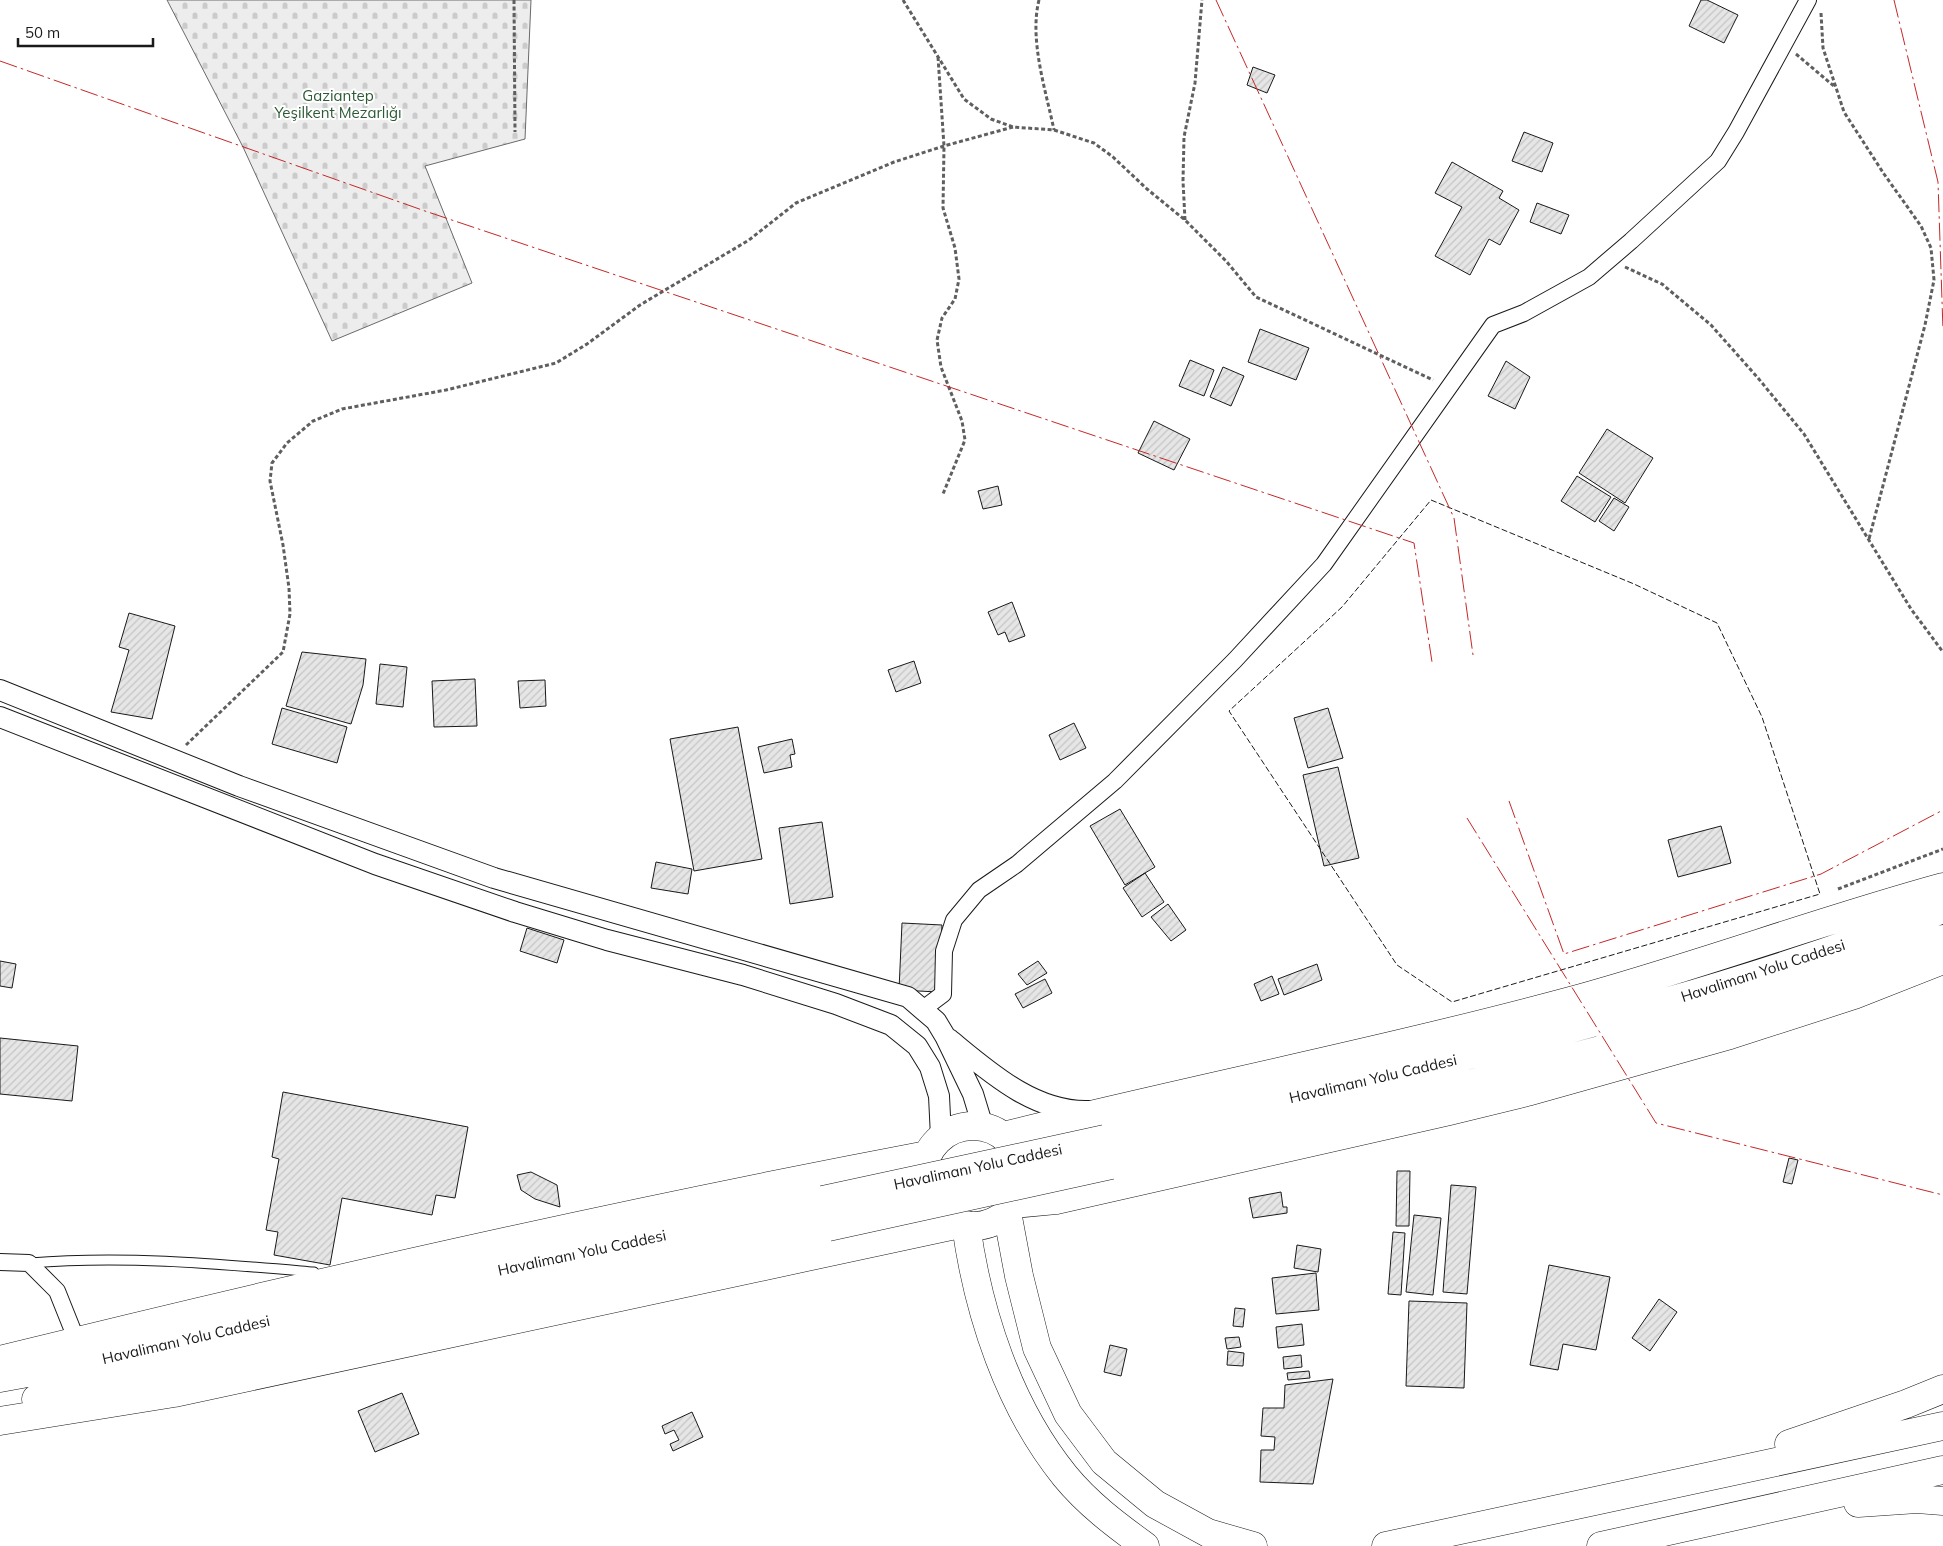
<svg xmlns="http://www.w3.org/2000/svg" width="1943" height="1546" font-family="Mulish,sans-serif">
	<style>
		.cemetery { fill: url(#cemetery-stones); stroke: #6a6a6a }
		.building { fill: url(#building-hatch); stroke: #1a1a1a }
		.lines { fill: none; stroke-linecap: round; stroke-linejoin: round }
		.service-casing { stroke: #1a1a1a; stroke-width: 11 }
		.minor-casing { stroke: #1a1a1a; stroke-width: 18 }
		.tertiary-casing { stroke: #1a1a1a; stroke-width: 22 }
		.trunk-casing { stroke: #1a1a1a; stroke-width: 29 }
		.motorway-casing { stroke: #1a1a1a; stroke-width: 29 }
		.path { stroke: #5f5f5f; stroke-width: 3; stroke-dasharray: 4 2.5; stroke-linecap: butt }
		.service { stroke: #fff; stroke-width: 9 }
		.minor { stroke: #fff; stroke-width: 16 }
		.tertiary { stroke: #fff; stroke-width: 20 }
		.trunk { stroke: #fff; stroke-width: 28 }
		.motorway { stroke: #fff; stroke-width: 28 }
		.trunk-bridge-casing { stroke: #1a1a1a; stroke-width: 29; stroke-linecap: butt }
		.trunk-bridge { stroke: #fff; stroke-width: 28 }
		.fence { stroke: #1a1a1a; stroke-width: 1; stroke-dasharray: 6 2.5; stroke-linecap: butt }
		.power { stroke: #c62828; stroke-width: 1; stroke-dasharray: 18 4 2.5 4; stroke-linecap: butt }
		.labels { text-anchor: middle; stroke-width: 4; stroke-linejoin: round; paint-order: stroke }
		.park-label { font-size: 15px; fill: #2b5a34; stroke: #fff }
		.street-label { font-size: 15px; fill: #1a1a1a; stroke: #fff }
	</style>
	<defs>
		<pattern id="cemetery-stones" width="16" height="16" patternUnits="userSpaceOnUse" patternTransform="scale(1.25)"><rect width="16" height="16" fill="#ededed"/><path d="M2 7V4a2 2 0 0 1 4 0v3zM10 15v-3a2 2 0 0 1 4 0v3z" fill="#cbcbcb"/></pattern>
		<pattern id="building-hatch" width="6" height="6" patternUnits="userSpaceOnUse" patternTransform="scale(1.25)"><rect width="6" height="6" fill="#e6e6e6"/><path d="M-1 1l2-2M0 6l6-6M5 7l2-2" fill="none" stroke="#c5c5c5"/></pattern>
	</defs>
	<rect width="100%" height="100%" fill="#fff"/>
	<path class="cemetery" d="M167 0H531L525 139 425 166 472 283 332 341 243 147Z"/>
	<path class="building" d="M1701 0H1707L1738 15 1724 43 1689 26Z
		M1253 67 1275 75 1267 93 1247 85Z
		M1524 132 1553 143 1542 172 1512 161Z
		M1452 162 1503 191 1499 198 1519 210 1500 245 1489 239 1470 275 1435 256 1462 207 1435 193Z
		M1537 203 1569 215 1561 234 1530 222Z
		M1260 329 1309 348 1296 380 1248 362Z
		M1190 360 1214 370 1204 396 1179 386Z
		M1506 361 1530 377 1515 409 1488 396Z
		M1223 367 1244 376 1231 406 1210 397Z
		M1154 421 1190 439 1174 470 1138 453Z
		M1607 429 1653 458 1625 503 1579 473Z
		M1577 476 1611 497 1595 522 1561 501Z
		M998 486 1002 505 983 509 978 491Z
		M1614 498 1629 507 1614 531 1599 521Z
		M1012 602 1025 636 1009 642 1005 632 998 635 988 612Z
		M129 613 175 626 152 719 111 712 129 650 119 647Z
		M302 652 366 659 363 685 351 724 286 706Z
		M914 661 921 683 896 692 888 670Z
		M380 664 407 667 403 707 376 704Z
		M475 679 477 726 434 727 432 681Z
		M545 680 546 706 520 708 518 681Z
		M282 708 347 727 337 763 272 744Z
		M1328 708 1343 758 1308 768 1294 718Z
		M1074 723 1086 748 1060 760 1049 735Z
		M738 727 762 859 694 871 670 739Z
		M792 739 795 754 790 755 792 767 764 773 758 747Z
		M1338 767 1359 858 1324 866 1303 775Z
		M1120 809 1155 867 1125 885 1090 826Z
		M822 822 833 897 790 904 779 828Z
		M1721 826 1731 863 1678 877 1668 840Z
		M656 862 692 869 688 894 651 888Z
		M1145 873 1164 902 1142 917 1123 888Z
		M1168 904 1186 930 1171 941 1151 917Z
		M902 923 942 925 938 992 899 990Z
		M527 928 564 940 557 963 520 951Z
		M0 961 16 964 12 988 0 986Z
		M1038 961 1047 973 1027 985 1018 974Z
		M1317 964 1322 980 1284 995 1278 979Z
		M1272 976 1279 994 1261 1001 1254 984Z
		M1045 979 1052 993 1023 1008 1015 994Z
		M0 1038 78 1046 72 1101 0 1094Z
		M283 1092 468 1127 455 1198 436 1195 432 1215 342 1198 330 1265 274 1255 278 1232 266 1230 279 1159 272 1157Z
		M1789 1158 1798 1160 1792 1184 1783 1182Z
		M1397 1171H1410L1409 1226H1396Z
		M531 1172 557 1185 560 1207 535 1199 521 1190 517 1175Z
		M1451 1185 1476 1187 1467 1294 1443 1292Z
		M1281 1192 1283 1207H1287V1213L1253 1218 1249 1198Z
		M1414 1215 1441 1218 1433 1295 1406 1292Z
		M1393 1232 1405 1233 1401 1295 1388 1294Z
		M1297 1245 1321 1249 1318 1272 1294 1268Z
		M1549 1265 1610 1277 1596 1350 1563 1344 1558 1370 1530 1365Z
		M1316 1273 1319 1310 1276 1314 1272 1278Z
		M1659 1299 1677 1312 1650 1351 1632 1338Z
		M1409 1301 1467 1303 1464 1388 1406 1386Z
		M1235 1308 1245 1309 1243 1327 1233 1326Z
		M1302 1324 1304 1345 1278 1348 1276 1327Z
		M1239 1337 1241 1347 1227 1349 1225 1338Z
		M1110 1345 1127 1349 1121 1376 1104 1372Z
		M1228 1351 1244 1353 1243 1366 1227 1365Z
		M1301 1355 1302 1367 1284 1369 1283 1357Z
		M1309 1371 1310 1378 1288 1380 1287 1373Z
		M1333 1379 1313 1484 1260 1482 1261 1450H1274L1275 1437 1261 1436 1263 1408H1284L1285 1385Z
		M402 1393 419 1434 375 1452 358 1411Z
		M692 1412 703 1437 673 1451 670 1444 679 1440 674 1430 665 1434 662 1426Z"/>
	<g class="lines">
		<defs>
			<path id="service" d="M30 1263C124 1255 220 1264 314 1272"/>
			<path id="minor" d="M923 1009 943 994 944 951 954 920 979 890 1017 864 1115 781 1235 660 1324 564 1493 325 1524 313 1589 277 1631 241 1718 161 1736 132 1808 0
				M0 1262 29 1263 57 1291 77 1341"/>
			<path id="tertiary" d="M0 690 239 786 494 878 908 997 936 1021 945 1036 973 1094 983 1127
				M0 717 375 864 515 912 607 940 743 975 836 1004 891 1025 917 1046 930 1067 939 1096 941 1137
				M949 1039C988 1071 1034 1113 1089 1111"/>
			<path id="trunk" d="M923 1176a50 50 0 1 1 100 0a50 50 0 1 1-100 0Z
				M1003 1136C1193 1089 1385 1051 1574 1000 1698 966 1819 921 1943 887
				M1105 1139C1293 1098 1481 1056 1666 1002 1759 975 1852 945 1943 909
				M1111 1165 1473 1083 1600 1050 1730 1010 1943 939
				M1014 1204 1056 1200 1449 1111 1527 1092 1730 1035 1854 995 1943 960
				M0 1360C307 1284 616 1214 927 1155
				M0 1378 82 1363 823 1200
				M36 1399 828 1227
				M0 1421 174 1393 960 1224"/>
			<path id="motorway" d="M1007 1212 1019 1276 1037 1348 1068 1414 1104 1462 1155 1504 1208 1533 1253 1546
				M966 1225C978 1313 1009 1407 1065 1476 1088 1504 1116 1525 1145 1546
				M1789 1444 1906 1404 1943 1389
				M1858 1503 1917 1499 1943 1501
				M1386 1546 1943 1426
				M1601 1546 1943 1470"/>
		</defs>
		<use href="#service" class="service-casing"/>
		<use href="#minor" class="minor-casing"/>
		<use href="#tertiary" class="tertiary-casing"/>
		<use href="#trunk" class="trunk-casing"/>
		<use href="#motorway" class="motorway-casing"/>
		<path class="path" d="M514 0 515 132
			M903 0 964 99 991 119 1013 127 1054 130 1094 143 1113 157 1147 189 1185 220 1226 261 1256 297 1433 380
			M1039 0C1029 40 1046 91 1054 130
			M1821 13 1823 48 1844 112 1884 174 1921 226 1931 248 1934 280 1925 325 1869 539
			M1796 54 1835 87
			M938 57 944 146 943 208 955 248 959 279 955 299 942 318 937 340 941 367 962 421 965 440 943 494
			M1185 220 1183 181 1184 137 1195 83 1202 0
			M1625 267 1662 284 1711 325 1758 378 1804 434 1911 609 1943 652
			M186 745 283 652 290 614 289 588 283 545 270 481 272 463 287 443 313 421 342 409 446 390 556 363 587 344 640 305 749 240 796 203 894 162 944 146 1013 127
			M1838 889 1943 849"/>
		<use href="#service" class="service"/>
		<use href="#minor" class="minor"/>
		<use href="#tertiary" class="tertiary"/>
		<use href="#trunk" class="trunk"/>
		<use href="#motorway" class="motorway"/>
		<defs>
			<path id="trunk-bridge" d="M823 1200 1105 1139
				M828 1227 1111 1165"/>
		</defs>
		<use href="#trunk-bridge" class="trunk-bridge-casing"/>
		<use href="#trunk-bridge" class="trunk-bridge"/>
		<path class="fence" d="M1431 500 1634 584 1717 623 1762 717 1820 894 1452 1002 1397 965 1229 711 1342 607Z"/>
		<path class="power" d="M1216 0 1454 518 1473 655
			M1894 0 1938 182 1943 330
			M0 61 425 211 1414 543 1432 662
			M1509 801 1564 954 1821 874 1943 810
			M1467 818 1656 1123 1943 1195"/>
	</g>
	<g class="labels">
		<g class="park-label">
			<text x="338" y="101">Gaziantep<tspan x="338" dy="17">Yeşilkent Mezarlığı</tspan></text>
		</g>
		<g class="street-label">
			<text transform="translate(1763 971) rotate(-18)" y="5">Havalimanı Yolu Caddesi</text>
			<text transform="translate(1373 1079) rotate(-13)" y="5">Havalimanı Yolu Caddesi</text>
			<text transform="translate(978 1167) rotate(-12)" y="5">Havalimanı Yolu Caddesi</text>
			<text transform="translate(582 1253) rotate(-12)" y="5">Havalimanı Yolu Caddesi</text>
			<text transform="translate(186 1340) rotate(-13)" y="5">Havalimanı Yolu Caddesi</text>
		</g>
	</g>
	<path d="M18 38v8h135v-8" fill="none" stroke="#1a1a1a" stroke-width="2.5"/>
	<text x="25" y="38" font-size="15" fill="#1a1a1a" stroke="#ffffff" stroke-width="4" paint-order="stroke">50 m</text>
</svg>
